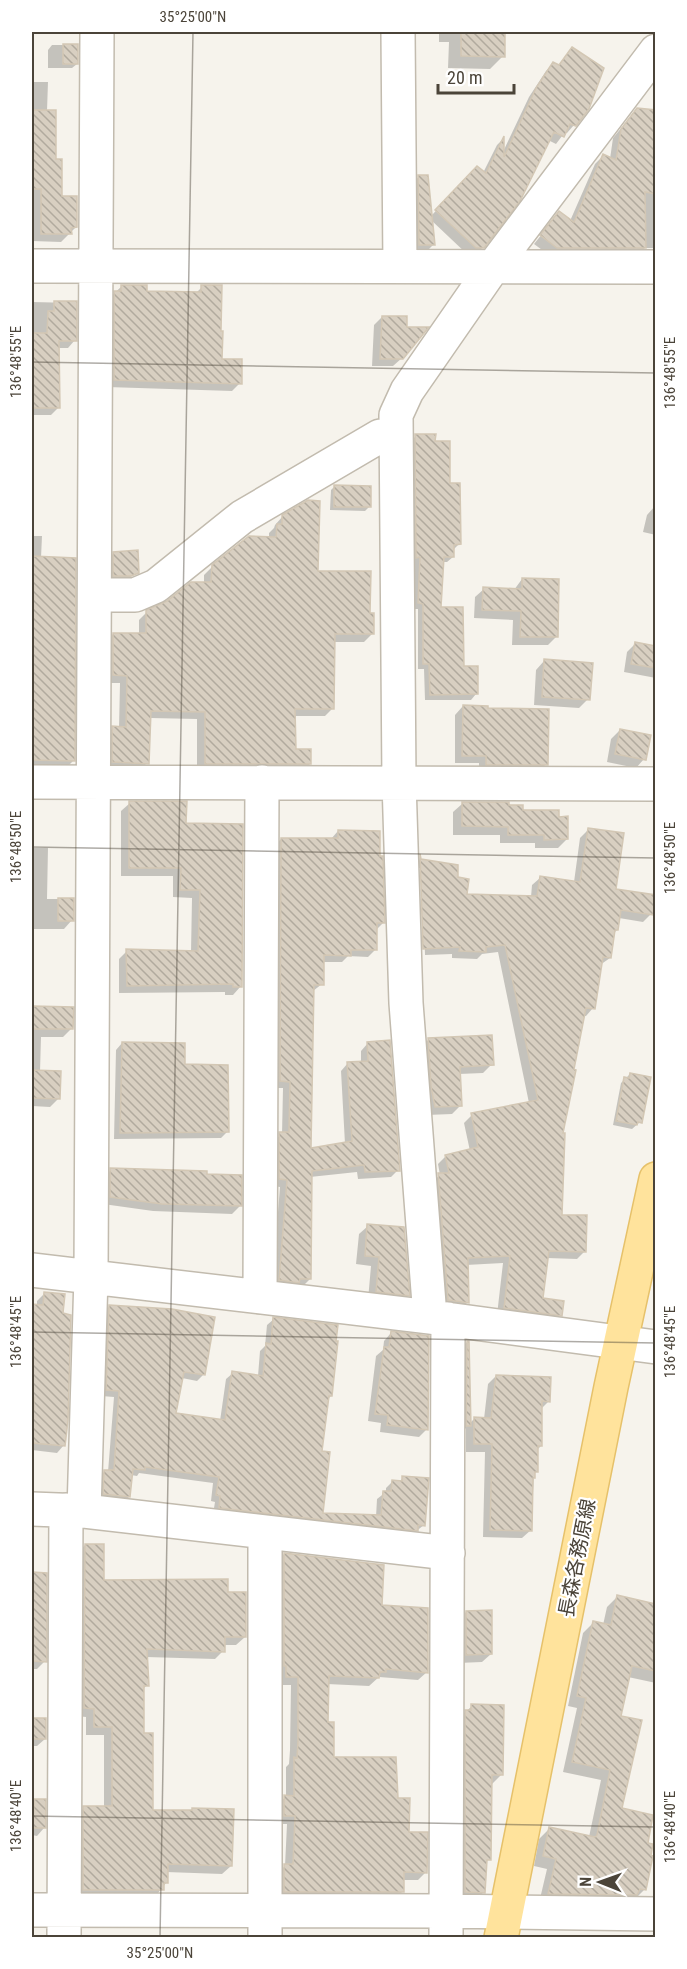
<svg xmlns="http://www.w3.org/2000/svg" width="687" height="1969" font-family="'Roboto Condensed','Noto Sans JP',sans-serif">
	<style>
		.shadow { fill: #0003 }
		.building { fill: url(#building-back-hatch); stroke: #d3c7b4; stroke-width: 1.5 }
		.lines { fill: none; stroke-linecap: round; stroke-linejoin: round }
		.minor-casing { stroke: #c2bbae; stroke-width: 36 }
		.major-casing { stroke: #e6c16a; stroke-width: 36 }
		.minor { stroke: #fff; stroke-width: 33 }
		.major { stroke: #ffe39c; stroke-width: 33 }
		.ticks { fill: none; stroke: #4b4439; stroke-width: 1.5; stroke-opacity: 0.45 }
		.labels { text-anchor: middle; stroke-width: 4.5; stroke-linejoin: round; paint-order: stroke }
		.street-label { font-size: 20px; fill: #4b4439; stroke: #fff }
		.neatline { fill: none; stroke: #4b4439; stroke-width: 2 }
		.ticks-label { font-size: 15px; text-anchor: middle; fill: #4b4439 }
	</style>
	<defs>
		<pattern id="building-back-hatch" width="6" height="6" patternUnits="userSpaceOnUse" patternTransform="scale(1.5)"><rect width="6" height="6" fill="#d8cfc1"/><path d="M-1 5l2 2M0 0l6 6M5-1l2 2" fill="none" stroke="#b1aa9e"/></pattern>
	</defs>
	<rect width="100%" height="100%" fill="#f6f3ec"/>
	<path class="shadow" d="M439 32H504L503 56 490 69 448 68 449 42H439Z
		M52 45H77V64L72 68H48V50Z
		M569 54 587 109 574 125 567 133 565 132 556 144 548 140 483 247 475 255H468L431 220 433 245 429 249H415L414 181 419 177 431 216 477 168 483 173 497 145 502 140V154L529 97 546 71 554 63 558 66Z
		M32 82H48L47 111 61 197 76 227 61 242 32 241Z
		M637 109 656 112V248H645L637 256 549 255 534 244 559 213 570 221 595 164 603 156 610 159 613 138Z
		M122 286 145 293 195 294 202 287 220 360 240 383 232 391 107 387V300Z
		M32 302 75 303V340L68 348H58L59 407 51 415H32Z
		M382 317 402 358 393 366H372L374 325Z
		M416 436 434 442 449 484 459 544 453 550V557L447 562H443L440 609 462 668 476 694 471 700H425L424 669H418V609H413L415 563H411L410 442Z
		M335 486 369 507 365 511 330 510 331 490Z
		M655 506 656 507V535L643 532 647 515Z
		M283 516 317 572 368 614 372 634 364 642H333V708L325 716H294V751L310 764 302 772 197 771V719L150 718 147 763 139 771 105 770V736L113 728H119L120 683H105V642L113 634 139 635V620L147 612 204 584V575L213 566 269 538V533L274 528 275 525Z
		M32 536H42L41 558 73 761 66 768 32 770Z
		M114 553 138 572 126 580H110V557Z
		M522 579 556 637 548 645H512L513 620 474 618 475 597 484 589 514 590Z
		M635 644 656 647V678L624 672 627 652Z
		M544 661 588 699 579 708 534 705 536 670Z
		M463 706 546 764 538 772H479V763H455V715Z
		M620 730 644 759 636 768 607 762 611 739Z
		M130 803 185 825 241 986 233 995H225V992L119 993V959L127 951 191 952 192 898 173 897V876H121V811Z
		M462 804 522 812 567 839 558 848H535V843H500V835H453V812Z
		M588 830 614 890 651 914 643 922 619 918 617 930 613 934 610 958 600 965 593 1008 586 1016H583L561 1134 560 1216 585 1251 577 1259 547 1258 542 1299 560 1315 553 1323 497 1315 503 1263 466 1265 467 1303 459 1310 440 1308 431 1183 440 1175 438 1164 446 1156 470 1151 464 1123 472 1115 529 1103 498 952 482 954 477 959 452 958V954L425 955 422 868H419L422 955 416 956 413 864 419 857 420 861 457 866V879L465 895 531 897 532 885 540 878 574 882 580 838Z
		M338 831 379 858 383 923 376 930V949L368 957 348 956 342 962H322V984L313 991 310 1150 345 1144 341 1071 348 1063H361V1051L368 1043 398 1170 391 1177 358 1179 357 1172 310 1177V1279L303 1286 272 1287 280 1187 273 1186V1141L282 1134 283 1088H273L274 846 281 839H331Z
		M32 848H48L47 899H73L72 920 64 929H32Z
		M32 1008 72 1009V1028L63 1037H41L40 1072 59 1098 50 1107 32 1106Z
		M428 1040 492 1064 483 1073 459 1074 461 1105 452 1114 427 1115 419 1049Z
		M122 1043 184 1065 228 1131 221 1138 114 1139 116 1050Z
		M630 1074 640 1122 632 1129 613 1125 621 1083Z
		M111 1170 206 1175 240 1206 232 1214 153 1211 103 1204V1178Z
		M368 1226 408 1295 399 1304 368 1300 371 1266 356 1264 359 1234Z
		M45 1293 61 1315 64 1445 57 1453 32 1450V1306H37V1301Z
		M109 1307 204 1374 197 1381 182 1378 174 1415 220 1421 226 1379 233 1373 258 1376 260 1351 265 1346 267 1325 274 1319 331 1396 327 1400 320 1452 322 1514 376 1517 377 1499 386 1492V1488L392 1482H399L403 1478 424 1525 410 1536 213 1514 215 1502 211 1501 213 1483 139 1473 137 1476 131 1475 129 1497 123 1503 97 1500 98 1478 105 1471 108 1472 114 1397 101 1396 103 1313Z
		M391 1333 427 1429 419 1437 380 1432 381 1423 368 1421 376 1356 383 1350 384 1341Z
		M467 1342 469 1424 474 1419H484L488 1384 496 1376 549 1401 541 1409V1446L537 1450 536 1472 534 1474 531 1530 522 1538 483 1537 485 1452H466V1428L462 1432 460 1350Z
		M85 1545 103 1582 226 1593 245 1637 236 1645H223V1651L215 1659 146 1657 147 1685 142 1690 143 1734 151 1811 190 1812 193 1809 231 1866 222 1874 166 1872V1883L154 1898H75V1816L84 1808H104V1735H86V1717L76 1716 77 1554Z
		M284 1554 381 1606 427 1672 418 1680 379 1677 369 1686 327 1684V1724L333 1758 397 1799 408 1833 426 1872 418 1880H403L402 1892 394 1900H276V1874L285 1866 287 1824H276V1805L286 1797V1767L289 1764 290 1750 291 1685H278L276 1563Z
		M32 1574H45V1661L37 1669H32Z
		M617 1597 656 1643V1683L628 1677 620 1717V1809L646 1844 644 1890 634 1900 539 1903 547 1869 534 1866 539 1839 549 1829 589 1837 601 1780 563 1772 577 1708 568 1706 583 1633 593 1623 603 1625 607 1607Z
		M466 1612 491 1654 482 1662 458 1663V1621Z
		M472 1706 502 1774 491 1785 489 1859 485 1863 484 1892 473 1902H455L456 1721Z
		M32 1720H45V1739L37 1746H32Z
		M32 1800H44V1828L37 1836 32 1835Z"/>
	<path class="building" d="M461 32H505V57L461 56Z
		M63 44H78V64H63Z
		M572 47 604 68 589 109 576 126 570 124 564 137 554 132 520 201 484 248H476L435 210 477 166 486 173 504 136V157L536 88 553 62 559 65Z
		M637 108 656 110V194L645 192 646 248H557L540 235 559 211 574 222 603 154 616 160 621 129Z
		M32 110H56V159H62V196H77V227L71 228 72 234H41V189H32Z
		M418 175H428L435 245H419Z
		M121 285H147V291L201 292V285H222L221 331H223L222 359H242V384L114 380V291H121Z
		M54 301H77V341H59L60 408H32V333H47L48 311H54Z
		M382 316H407V327H429L403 359H380Z
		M415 434H436L435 441H450V483H460L461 544 454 545V557H444L441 607H463L464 666H478V694L430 695 429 664H423V604L418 603 420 557 416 558Z
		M334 485 371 486V507H334Z
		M308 500 320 501 318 571H371L370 613H374V634H335L334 709H295L296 749H311V764H205V712L151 711 149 764 112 762V726L126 727 127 676 113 675V633H146V610L167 601 191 582H211L212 565 249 536 276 537 277 524H282V515Z
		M138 550 139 573 131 576H113V552Z
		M32 556 76 558 75 761 32 760Z
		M522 578 559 579 558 637H520L521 611 482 610 483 587 522 589Z
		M635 642 656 646V668L631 664Z
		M544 659 593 663 590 700 542 697Z
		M463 705 488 706V708L549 709 548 765H486V756H462Z
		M620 729 651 735 646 760 615 754Z
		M129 801H187L186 823 243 824 242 987H233V984L127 986 126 949 198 951 200 890H180L181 868H129Z
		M462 802H509V805H523V810H559V817L568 816V839L544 840V835H508V827L462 826Z
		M588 828 624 833 616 889 656 895 653 915 621 910 618 930H615L611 958 603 957 595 1009 586 1008 574 1069 576 1070 563 1133H565L562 1215H587L586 1252 549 1251 543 1298 564 1301 562 1316 504 1308 510 1256 468 1258 469 1303 448 1300 438 1173H449L445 1155 478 1147 471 1113 538 1100 505 945 486 947V952L459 951 460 947 423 949 420 854 421 859 458 865V877L469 879 467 894 537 896 540 876 580 882Z
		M338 830 380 831V856H383L385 923H377V950H351V956L324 955V985H314L311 1148 352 1141 347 1062 368 1061 367 1042 390 1040 400 1171 365 1172 364 1165 312 1171 311 1279H300L299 1283 279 1280 287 1180 279 1179V1132H289L290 1082 280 1081 281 838H338Z
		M58 898H74V921H58Z
		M32 1006 74 1007 73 1029H32Z
		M492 1035 494 1065 460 1067 462 1106 435 1107 431 1087 428 1038Z
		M122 1042 185 1043V1064L228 1065 229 1132 120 1133Z
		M32 1070 61 1071 60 1099 32 1098Z
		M630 1073 651 1077 642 1123 638 1122 637 1125 616 1121 624 1077 629 1078Z
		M110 1168 207 1171V1174L242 1175V1206L162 1204 110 1197Z
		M367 1224 404 1227 410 1296 376 1292 379 1257 365 1256Z
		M44 1292 65 1294 63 1313 71 1315 68 1420 65 1446 32 1443 34 1398H32V1304L43 1305Z
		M109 1305 172 1309 215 1317 205 1375 184 1372 176 1413 225 1420 232 1371 263 1376 266 1343 271 1344 273 1317 338 1325 336 1341H338L332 1396H329L322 1451 330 1452 323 1513 381 1515 383 1491H391L392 1480 402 1481V1476L429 1478 425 1526 418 1525V1531L219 1508 220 1496 216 1495 219 1477 145 1467V1470L133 1469 130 1497 103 1494 104 1470H114L119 1391 106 1390Z
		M391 1331 429 1336 428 1430 387 1425 388 1415 375 1414 384 1347H389Z
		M467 1341H469L471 1426H466Z
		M496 1375 551 1377 550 1402 542 1401V1446H538V1472H535V1478H533L532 1531 490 1530 492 1444H474V1417L491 1418Z
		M85 1544H104V1580L228 1579V1592H246V1637H225V1652L147 1649 149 1686H144V1733H153V1810H192V1808L234 1809 232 1866 168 1864V1883H164V1890H83V1806H112V1727H94V1709L84 1708Z
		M284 1553 384 1565 382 1605 428 1608V1673L386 1669V1672H380L379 1678 329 1676 328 1722H334V1757H396L398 1798H410L409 1832H428L427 1873 404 1872V1892H284V1864H293L295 1816H284V1795L294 1796V1757L297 1758 298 1741V1677H286V1666H284Z
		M32 1572 47 1573V1662L32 1661Z
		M617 1595 656 1604V1671L632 1666 621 1716 642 1720 622 1808 653 1815 648 1843 653 1844 651 1855 653 1856 646 1890 640 1889 637 1895 548 1894 556 1859 543 1856 549 1827 595 1837 597 1835 610 1770 572 1762 586 1698 577 1696 593 1621 611 1625Z
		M492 1610V1654L466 1655V1611Z
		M471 1704 504 1705 503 1775H492L491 1860H487L485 1893 465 1892V1710H471Z
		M32 1718H46V1739H32Z
		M34 1799H46V1828H33Z"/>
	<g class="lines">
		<defs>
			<path id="minor" d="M398 32 400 266
				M32 266 656 267
				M96 595H135L156 586 242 517 380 436 396 434
				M32 782 656 784
				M32 1270 430 1317 656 1347
				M260 1297 262 782
				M430 1317 406 1003 399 782 396 415 407 391 493 267 656 51
				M32 1509 84 1511 448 1553
				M84 1511 91 1276 97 32
				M32 1910 446 1911 656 1914
				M64 1938 66 1510
				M265 1938V1533
				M446 1938 448 1319"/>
			<path id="major" d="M501 1938 611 1387 656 1179"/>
		</defs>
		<use href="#minor" class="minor-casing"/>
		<use href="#major" class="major-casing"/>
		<use href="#minor" class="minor"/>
		<use href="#major" class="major"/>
	</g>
	<path class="ticks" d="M32 362 656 373M32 847 656 858M32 1332 656 1343M32 1816 656 1827M160 1938 193 32"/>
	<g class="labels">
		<g class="street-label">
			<text transform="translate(577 1558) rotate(-79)" y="7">長森各務原線</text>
		</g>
	</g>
	<rect width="687" height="1969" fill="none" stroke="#ffffff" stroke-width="66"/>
	<g transform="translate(600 1882) rotate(271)" stroke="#ffffff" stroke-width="4.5" paint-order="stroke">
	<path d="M0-4.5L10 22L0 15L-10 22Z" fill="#4b4439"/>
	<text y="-9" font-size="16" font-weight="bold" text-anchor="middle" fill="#4b4439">N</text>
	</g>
	<path d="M438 84v9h76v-9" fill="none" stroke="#4b4439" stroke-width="3"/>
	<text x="447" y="84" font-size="18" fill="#4b4439" stroke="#ffffff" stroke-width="4.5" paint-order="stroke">20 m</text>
	<rect x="33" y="33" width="621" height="1903" class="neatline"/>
	<g class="ticks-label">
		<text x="193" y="22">35°25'00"N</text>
		<text transform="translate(16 362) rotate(-90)" y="5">136°48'55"E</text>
		<text transform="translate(670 373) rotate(-90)" y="5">136°48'55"E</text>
		<text transform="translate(16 847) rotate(-90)" y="5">136°48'50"E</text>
		<text transform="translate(670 858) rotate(-90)" y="5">136°48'50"E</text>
		<text transform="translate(16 1332) rotate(-90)" y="5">136°48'45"E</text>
		<text transform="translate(670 1342) rotate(-90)" y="5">136°48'45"E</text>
		<text transform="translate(16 1816) rotate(-90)" y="5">136°48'40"E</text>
		<text transform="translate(670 1827) rotate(-90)" y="5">136°48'40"E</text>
		<text x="160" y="1958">35°25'00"N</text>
	</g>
</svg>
